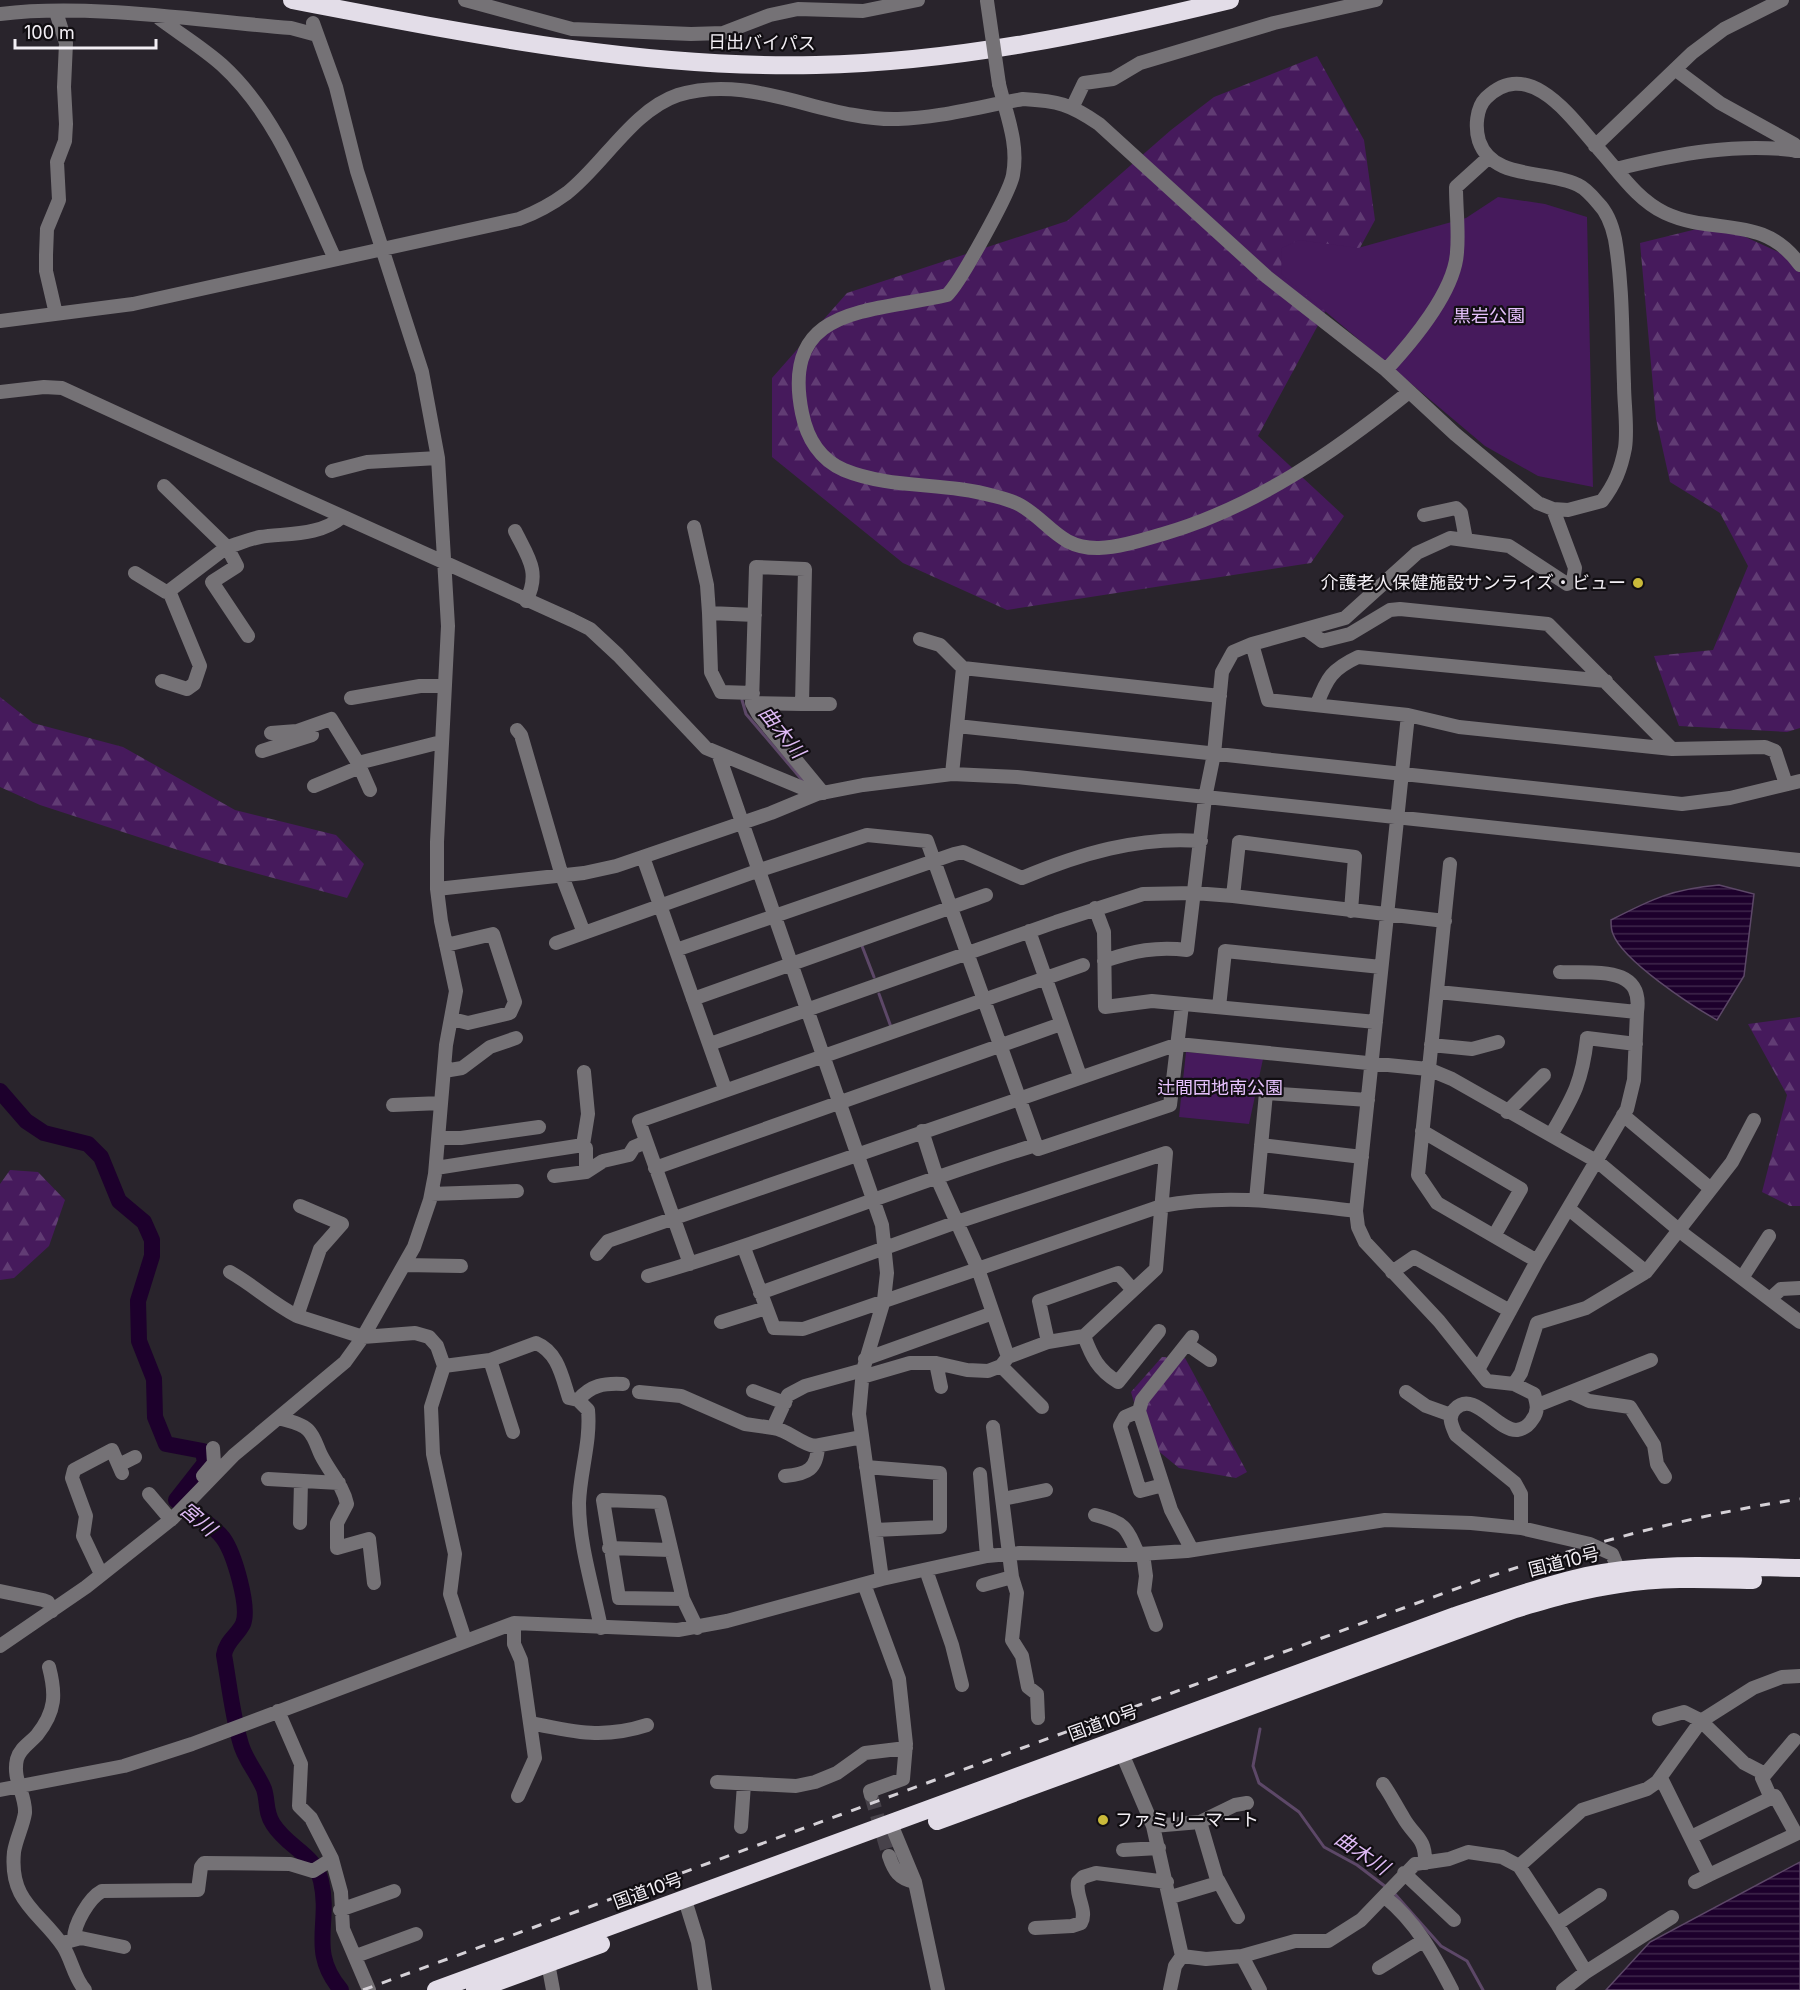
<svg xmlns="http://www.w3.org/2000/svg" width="1800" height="1990" font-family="Inter,'Noto Sans JP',sans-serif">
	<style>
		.forest { fill: url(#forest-firs) }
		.park { fill: #461a5c }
		.water { fill: url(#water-rules); stroke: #5d4868; stroke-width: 1.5 }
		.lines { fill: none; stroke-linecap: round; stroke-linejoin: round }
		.stream { stroke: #5d4868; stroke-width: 3 }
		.river { stroke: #1d002c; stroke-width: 16 }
		.minor-tunnel { stroke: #47424a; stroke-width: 14; stroke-dasharray: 14 7; stroke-linecap: butt }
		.minor { stroke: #757276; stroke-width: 14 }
		.highway { stroke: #e3dde8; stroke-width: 18 }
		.rail { stroke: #d5d1d7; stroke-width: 3; stroke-dasharray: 10 10; stroke-linecap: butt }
		.minor-bridge { stroke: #757276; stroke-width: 14 }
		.poi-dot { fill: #caba3a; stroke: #110e12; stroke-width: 2 }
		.labels { text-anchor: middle; stroke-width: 4.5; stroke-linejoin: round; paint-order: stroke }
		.street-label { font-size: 18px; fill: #f3eff5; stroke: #110e12 }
		.park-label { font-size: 18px; fill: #e6c1fd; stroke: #110e12 }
		.poi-label { font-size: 18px; fill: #f3eff5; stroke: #110e12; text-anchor: end }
		.water-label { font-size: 20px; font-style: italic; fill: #debaf5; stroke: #110e12 }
	</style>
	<defs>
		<pattern id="forest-firs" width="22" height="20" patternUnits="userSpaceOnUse" patternTransform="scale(1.5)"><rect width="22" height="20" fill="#461a5c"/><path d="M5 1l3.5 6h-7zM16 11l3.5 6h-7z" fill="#613c74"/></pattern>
		<pattern id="water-rules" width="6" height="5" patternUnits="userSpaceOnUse" patternTransform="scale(1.5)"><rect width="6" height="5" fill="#1d002c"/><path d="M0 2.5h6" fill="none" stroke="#3e264b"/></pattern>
	</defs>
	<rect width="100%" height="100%" fill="#29242c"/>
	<path class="forest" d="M1317 56 1364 140 1375 220 1258 436 1344 516 1311 563 1007 610 903 563 772 457V378L847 293 1067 221 1171 130 1214 97Z
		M1717 224 1800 262V728L1787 732 1679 726 1654 656 1713 650 1748 566 1720 513 1670 482 1656 419 1640 243Z
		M0 697 33 723 123 747 235 810 336 835 364 864 347 898 215 862 40 805 0 787Z
		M1800 1017V1206H1790L1762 1192 1787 1095 1748 1024Z
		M10 1170 38 1172 65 1200 49 1246 14 1278 0 1280V1184Z
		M1162 1357 1185 1358 1247 1472 1236 1478 1179 1468 1145 1440 1131 1392Z"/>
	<path class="park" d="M1498 197 1545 204 1587 217 1593 487 1538 476 1485 446 1281 274 1282 248 1299 240 1358 248 1466 218Z
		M1186 1052 1263 1059 1249 1124 1179 1117Z"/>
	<path class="water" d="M1719 885 1754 894 1744 976 1717 1020C1692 1006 1623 961 1613 934 1611 930 1611 925 1611 920 1652 899 1672 889 1719 885Z
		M1800 1862V1990H1606L1650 1942Z"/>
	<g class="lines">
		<path class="stream" d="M742 700 746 714 803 781
			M862 946 874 977
			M879 994 891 1027
			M1260 1729 1253 1766 1259 1783 1299 1812 1324 1847 1357 1865 1386 1887
			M1394 1893 1441 1946 1467 1961 1483 1990"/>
		<path class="river" d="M0 1091 26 1121 44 1133 88 1144 101 1157 119 1201 144 1222 152 1240V1256L138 1301 139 1341 154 1379 155 1417 166 1444 203 1451 205 1463 176 1500C189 1512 213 1524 223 1538 234 1553 250 1607 243 1624 237 1636 226 1641 224 1655 229 1683 232 1713 240 1741 244 1759 257 1772 264 1789 268 1801 265 1812 273 1824 288 1848 315 1854 321 1881 331 1924 308 1951 341 1990"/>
		<path class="minor-tunnel" d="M871 1795 889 1856"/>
		<path class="minor" d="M465 0 572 29 691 34 723 33 770 15 798 9 863 11 918 0
			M56 12 66 43 64 87 66 124 65 141 57 162 59 200 47 229 46 255V271L56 314
			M0 14C90 3 200 21 291 28L317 35
			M160 19C180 34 203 48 222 65 278 116 304 192 335 259
			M1676 70 1720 103 1794 144 1795 151
			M999 84C1006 114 1019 143 1013 175 1010 192 960 283 947 295 870 313 780 305 802 413 807 438 820 460 844 470 890 489 945 482 994 496 1002 498 1013 501 1020 505 1050 522 1059 549 1099 548 1121 547 1142 540 1163 534 1256 507 1334 452 1409 392
			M1073 106 1084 83 1113 79 1140 63 1274 23 1376 0
			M1595 146 1692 53 1724 29 1782 0
			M1616 169C1676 154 1738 142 1800 151
			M0 321 133 304 519 219C535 213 552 204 567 193 603 165 633 110 678 95 752 72 824 121 898 119 939 118 982 106 1023 99 1058 101 1070 104 1099 124L1267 277 1386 370 1455 434 1538 503 1553 509 1568 510 1602 501C1615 484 1621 469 1625 448 1628 428 1624 404 1624 384 1622 336 1623 286 1615 239 1612 225 1608 213 1598 203 1593 197 1585 188 1578 185 1546 169 1493 181 1479 141 1475 128 1476 108 1486 98 1531 54 1575 123 1603 154 1621 175 1639 201 1665 213 1714 236 1763 213 1800 265
			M1386 370C1411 343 1455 291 1457 252 1459 231 1456 209 1456 187L1488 158
			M0 392 44 387 62 388 295 495 572 620 590 629 618 655 706 748 817 794
			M332 471 367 462 438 458
			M1424 515 1456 508 1461 513 1466 540
			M694 527 707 585 709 613
			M515 531C528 557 541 572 526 601
			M135 573 166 592 169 591
			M1307 630 1322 641 1350 634 1390 610 1400 609 1548 624 1672 749
			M248 636 212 582 237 566 227 547C238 544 249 539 260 537 287 533 320 536 342 517
			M920 639 940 645 963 668
			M1252 644 1268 700 1408 715 1459 727 1672 749 1765 747 1775 751 1786 784
			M162 681 187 689 194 684 200 666 169 591 227 547 164 486
			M753 693 721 692 711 672 709 613 755 615
			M351 698 420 686H445
			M752 703 802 704 805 569 756 567 752 703 758 714 823 793
			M802 704H830
			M1317 704C1327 678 1332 669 1358 657L1606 681
			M1408 715 1356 1211 1358 1227 1365 1242 1439 1321 1487 1381 1514 1384 1534 1394C1537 1404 1539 1411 1532 1420 1529 1425 1523 1429 1517 1430 1497 1431 1474 1389 1455 1409 1447 1417 1452 1426 1456 1435L1515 1483 1521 1494V1528
			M957 726 1682 804 1730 798 1800 781
			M517 730 521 735 562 876 584 933
			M271 733 297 731 331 719 358 763 441 742
			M262 751 312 735
			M718 753 882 1225 887 1273 884 1300 863 1370 859 1414 882 1579
			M358 763 370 790
			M952 774 963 668 1220 696
			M314 786 360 767
			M643 857 725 1089
			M1450 864 1418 1175 1437 1203 1537 1261
			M437 889 584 873 616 866 771 813 817 794 863 785 952 774 1017 777 1800 860
			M1233 896 1239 842 1355 857 1351 911
			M1095 908 1104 932 1105 1007 1152 1001 1376 1022
			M1029 931 1080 1076
			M556 943 757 871 867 835 927 841 1036 1145
			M446 945 493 934 515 1002 510 1013 468 1023 452 1019
			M676 950 954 854 963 852 1022 878C1079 854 1139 836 1201 841
			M1104 961C1133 951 1157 946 1187 950L1205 798 1214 754 1222 672 1233 652 1252 644 1345 618 1417 553 1450 538 1509 546 1567 584 1573 581 1575 568 1553 509
			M1560 972C1593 974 1644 964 1637 1012
			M1438 992 1637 1012 1634 1080 1627 1109 1537 1261 1478 1370
			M693 999 986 895
			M1219 1007 1225 951 1381 967
			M710 1044 1056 922 1143 894 1194 893 1233 896 1445 921
			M1431 1045 1472 1049 1498 1042
			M444 1071 462 1068 490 1047 516 1038
			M393 1105 441 1103
			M1507 1112 1544 1075
			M922 1131 937 1178 978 1269 1008 1357
			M1422 1131 1521 1189 1494 1236
			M1551 1135C1573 1097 1582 1083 1587 1038L1636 1044
			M438 1138H461L539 1127
			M583 1145 588 1114 584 1072
			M1261 1145 1362 1157
			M436 1168 583 1145 586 1148V1172
			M655 1168 1061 1024
			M554 1176 586 1172 603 1161 629 1155 634 1147 646 1142
			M1711 1189 1732 1162 1754 1120
			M431 1194 517 1191
			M1256 1200 1266 1093 1368 1100
			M300 1206 342 1224 320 1249 297 1316 363 1337 415 1333 429 1337 437 1346 444 1366 431 1407 433 1454 455 1554 450 1594 465 1640
			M1569 1209 1646 1272
			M744 1248 774 1328 803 1329 1161 1206C1230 1193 1288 1203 1356 1211
			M597 1254 608 1241 1178 1044 1428 1069 1452 1079 1598 1162 1686 1236 1800 1322
			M690 1264 639 1121 1083 965
			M405 1265 461 1266
			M230 1272C253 1285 272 1303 297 1316
			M1392 1272 1414 1257 1510 1311
			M648 1276C779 1239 905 1184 1036 1145L1038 1149 1170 1105 1182 1005
			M1742 1278 1769 1236
			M760 1293 957 1222 1166 1153 1156 1269 1084 1336 1048 1342 1008 1357 1001 1366 988 1371 967 1370 936 1363H910L862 1377
			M1770 1299 1781 1289 1800 1288
			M721 1322 766 1308
			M1084 1336C1092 1357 1098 1370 1118 1382L1159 1331
			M1192 1337 1142 1400 1139 1411 1171 1510 1192 1550
			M1048 1342 1039 1301 1118 1273 1133 1290
			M1187 1344 1210 1360
			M865 1359 993 1313
			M490 1360 513 1432
			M936 1363 941 1387
			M444 1366 490 1360 536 1343C558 1352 562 1377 569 1398L578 1400 588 1410C591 1441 580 1472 579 1503 579 1545 593 1587 601 1628
			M1001 1366 1042 1407
			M1514 1384 1521 1373 1537 1323 1586 1308 1646 1272 1711 1189 1623 1115
			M753 1391 785 1403
			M639 1392 681 1396 745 1424 773 1428 788 1395 805 1386 863 1370
			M1406 1392 1426 1406 1451 1415
			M1572 1393 1589 1401 1630 1407 1654 1445 1657 1464 1665 1477
			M578 1400C591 1385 604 1383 623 1384
			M1538 1405 1651 1360
			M1139 1411 1125 1417 1120 1426 1140 1491 1163 1485
			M278 1418C288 1421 301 1423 308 1430 315 1437 317 1447 321 1455 330 1473 343 1485 347 1504L337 1523V1548L369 1539 374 1583
			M773 1428C789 1430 800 1444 815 1446L862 1437
			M119 1465 135 1457
			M866 1467 940 1473V1527L875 1530
			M980 1474 987 1556
			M203 1476 214 1463 213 1448
			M785 1476C808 1474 817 1469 818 1446
			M268 1479 339 1483
			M149 1494 171 1520
			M1003 1499 1046 1490
			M1095 1515C1125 1523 1126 1526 1138 1554
			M300 1523 301 1481
			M609 1548 670 1550
			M1143 1554 1146 1576 1144 1592 1156 1625
			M926 1570 952 1645 962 1685
			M101 1574 83 1536 86 1516 72 1478 74 1470 112 1450 122 1473
			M1012 1577 1017 1593 1012 1640 1022 1656 1028 1687 1037 1694 1038 1718
			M864 1584 899 1679 906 1744 903 1779 870 1791 871 1795
			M983 1585 1012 1577 993 1427
			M0 1591 43 1600 48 1602 52 1611
			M683 1599 619 1598 603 1500 660 1502 683 1599 697 1628
			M514 1623V1644L521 1660 535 1758 518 1796
			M0 1646 86 1587 173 1518 234 1455 345 1362 363 1337 414 1247 430 1200 435 1174 446 1045 456 991 441 921 437 889V842L448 626 438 458 422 372 357 171 336 87 313 23
			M49 1667C56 1694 56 1711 37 1735 30 1743 20 1748 17 1759 12 1780 26 1794 25 1813 23 1826 16 1839 14 1852 9 1902 40 1912 63 1946 72 1960 74 1978 85 1990
			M278 1711 301 1764 299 1806 311 1818 332 1859 341 1892 343 1929 369 1990
			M1659 1719 1684 1712 1702 1721
			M1701 1721 1744 1763 1765 1774
			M531 1723C574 1732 604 1739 647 1725
			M1118 1744 1153 1826 1182 1956 1175 1966 1170 1990
			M1661 1778 1709 1875 1796 1834 1775 1796 1691 1837
			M717 1782 796 1786 815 1782 837 1773 865 1753 906 1748
			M1383 1784C1391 1795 1396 1806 1403 1817 1414 1837 1426 1837 1425 1863
			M0 1790 124 1766 192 1744 514 1623 678 1630 727 1621 882 1579 987 1556 1020 1553 1124 1555 1187 1551 1385 1520 1471 1523 1521 1528 1590 1544 1612 1554 1619 1571
			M1771 1798 1762 1778 1794 1740
			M891 1824 915 1882 938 1990
			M1153 1826 1200 1822 1235 1805 1247 1803
			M741 1827 744 1784
			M1123 1850 1159 1848
			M889 1856C894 1871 899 1879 915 1882
			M1519 1866 1557 1924 1600 1895
			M1404 1873 1454 1920
			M1218 1880 1238 1917
			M1695 1882 1709 1875
			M1171 1897 1218 1883 1200 1822
			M1385 1897C1416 1922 1434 1955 1452 1990
			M685 1900 698 1942 705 1990
			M340 1910 394 1891
			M1557 1924 1586 1972 1672 1917
			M1035 1928 1072 1926 1081 1923C1088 1911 1075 1896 1078 1882L1083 1877 1096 1873 1167 1882
			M74 1939C74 1924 89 1898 102 1891L198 1890 201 1867 204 1863 290 1864 313 1871 332 1859
			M66 1942 81 1938 124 1947
			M356 1956 416 1934
			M1182 1956 1206 1959 1242 1956 1295 1941H1328L1361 1920 1415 1864 1449 1859 1468 1852 1502 1857 1519 1866 1582 1810 1647 1789 1657 1782 1701 1721 1753 1688 1782 1677 1800 1676
			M1242 1956 1260 1990
			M548 1963 553 1990
			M1379 1968 1423 1941
			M1563 1990 1586 1972"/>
		<path class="highway" d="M292 0C465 33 639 69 816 65 957 62 1094 33 1230 0
			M937 1821 1515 1609C1549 1599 1583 1589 1619 1584 1663 1577 1709 1579 1753 1580
			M436 1990 1455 1616C1498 1602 1541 1586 1586 1576 1656 1561 1729 1567 1800 1568
			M475 1990 601 1944"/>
		<path class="rail" d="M363 1990 1488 1577C1590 1543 1693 1515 1800 1499"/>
		<path class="minor-bridge" d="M987 1 999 84"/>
	</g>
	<g class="poi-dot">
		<circle cx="1638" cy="583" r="6"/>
		<circle cx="1103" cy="1820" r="6"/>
	</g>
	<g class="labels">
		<g class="street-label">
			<text transform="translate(762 43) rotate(1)" y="6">日出バイパス</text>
			<text transform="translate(1564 1562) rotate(-14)" y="6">国道10号</text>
			<text transform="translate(1103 1723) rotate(-20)" y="6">国道10号</text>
			<text transform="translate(648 1891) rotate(-20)" y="6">国道10号</text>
		</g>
		<g class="park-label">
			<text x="1489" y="322">黒岩公園</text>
			<text x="1220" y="1094">辻間団地南公園</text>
		</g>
		<g class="poi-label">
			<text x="1626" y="589">介護老人保健施設サンライズ・ビュー</text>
			<text x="1115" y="1826" text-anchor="start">ファミリーマート</text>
		</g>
		<g class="water-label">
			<text transform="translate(782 732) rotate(51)" y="7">曲木川</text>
			<text transform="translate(198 1519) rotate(40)" y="7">宮川</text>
			<text transform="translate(1362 1853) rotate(34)" y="7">曲木川</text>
		</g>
	</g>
	<path d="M15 39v9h141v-9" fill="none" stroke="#f3eff5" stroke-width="3"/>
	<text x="24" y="39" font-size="18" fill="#f3eff5" stroke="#110e12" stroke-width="4.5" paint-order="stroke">100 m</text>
</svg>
